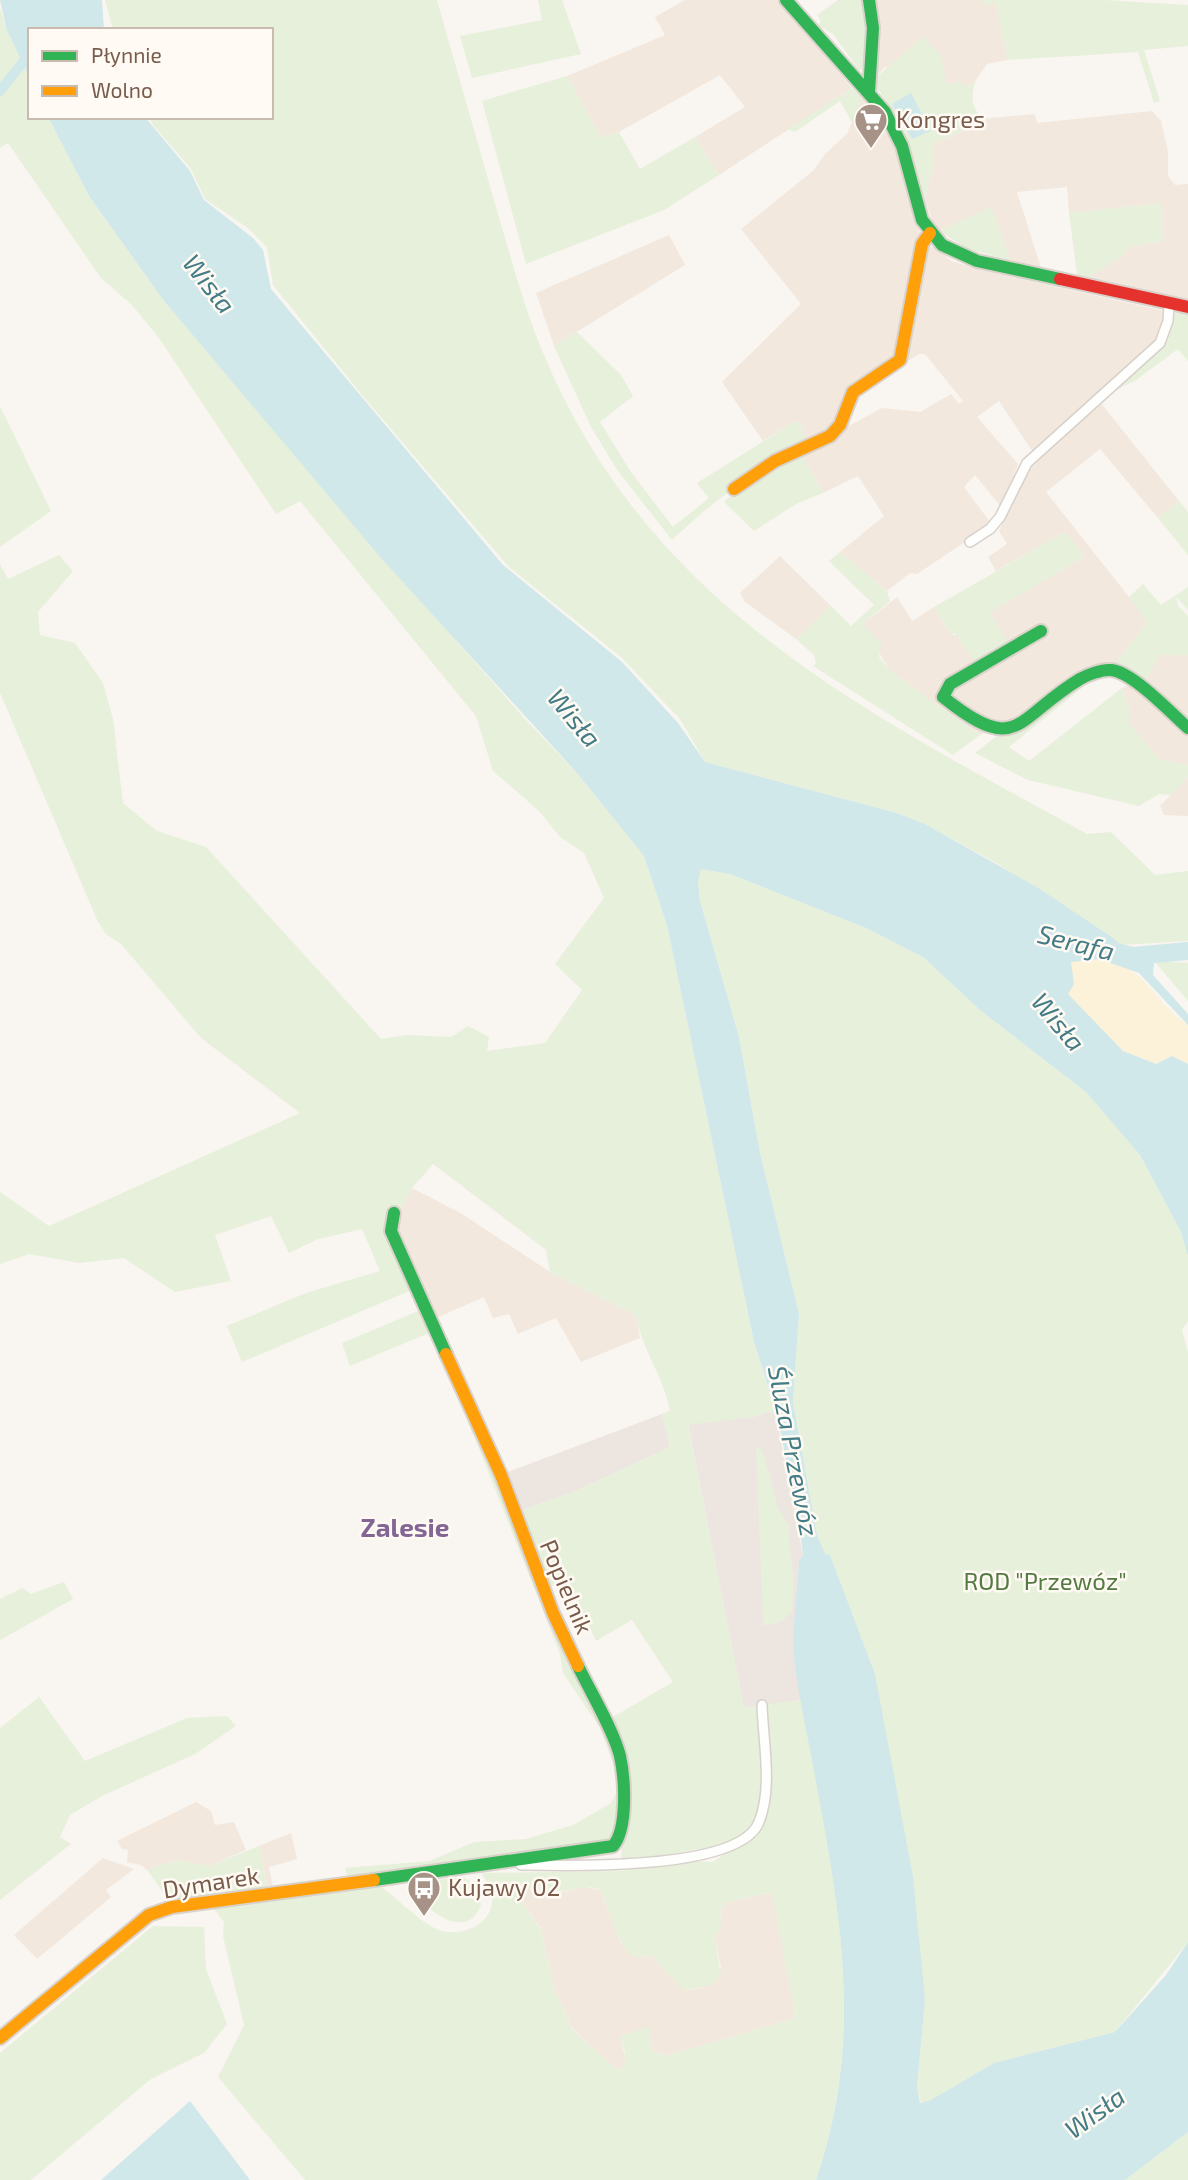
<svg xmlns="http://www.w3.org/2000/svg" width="1188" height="2180" font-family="'Exo 2',sans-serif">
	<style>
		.residential { fill: #f2e8de }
		.industrial { fill: #ede5e0 }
		.green { fill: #e7f0db; fill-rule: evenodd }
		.sand { fill: #fbf2d9 }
		.water { fill: #d0e8ea }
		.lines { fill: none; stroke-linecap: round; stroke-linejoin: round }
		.canal { stroke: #d0e8ea; stroke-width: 10 }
		.river { stroke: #d0e8ea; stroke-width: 18 }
		.street-casing { stroke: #d7d1cb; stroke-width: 12 }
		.fast-casing { stroke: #d9d2cb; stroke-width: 16 }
		.slow-casing { stroke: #d9d2cb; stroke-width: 16 }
		.jam-casing { stroke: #d9d2cb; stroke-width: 16 }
		.street { stroke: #fefefd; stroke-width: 9 }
		.fast { stroke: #30b455; stroke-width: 12 }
		.slow { stroke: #ff9f0a; stroke-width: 12 }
		.jam { stroke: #e5322d; stroke-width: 12 }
		.labels { text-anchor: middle; stroke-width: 5; stroke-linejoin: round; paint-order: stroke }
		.poi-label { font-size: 24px; fill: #7a5c4d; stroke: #fffaf3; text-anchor: start }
		.park-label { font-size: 24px; fill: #537a41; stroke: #fffaf3 }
		.street-label { font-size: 24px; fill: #7a5c4d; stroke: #fffaf3 }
		.water-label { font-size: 26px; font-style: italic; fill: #437c86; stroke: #fffaf3 }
		.neighbourhood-label { font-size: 26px; font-weight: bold; fill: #846695; stroke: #fffaf3 }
	</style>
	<rect width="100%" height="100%" fill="#f9f5f0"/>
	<path class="residential" d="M685 0H779L852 88 719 175 695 137 745 107 720 75 619 132 601 138 567 76 665 35 655 17Z
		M871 0H983L984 5 996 1 1007 60 987 64 974 83 962 88 885 67 875 78Z
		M862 98 895 145 920 234 901 355 867 377 835 425 804 441V427L796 421 763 441 722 382 801 304 741 229 814 170 825 154 847 134Z
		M1152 111 1161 121 1168 152V176L1175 185 1188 184V299L1089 277 1121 257 1130 247 1163 241 1162 203 1069 213 1067 187 1017 192 1041 268 1010 260 991 208 939 231 932 220 925 200 933 165V144L990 118 1035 114 1037 123Z
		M669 235 685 265 554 346 536 293Z
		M927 247H935L951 261 985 271 1164 311V326L1159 339 1143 356 1033 452 999 401 977 417 1018 464 1001 507 975 475 964 487 990 522 977 534 917 574 910 573 887 591 840 552 884 516 858 476 823 493 800 452 882 408 920 412 951 394 959 404 963 401 925 354H919L908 361 906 358Z
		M1100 402 1179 501 1158 518 1100 449 1046 492 1148 621 1115 664 1100 665 1081 675 1012 726 994 725 980 735 889 670 863 624 897 597 912 621 934 607 950 634 1008 644 989 612 1085 557 1065 532 996 571 988 557 1007 544 999 531 1027 472Z
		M780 556 831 606 796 639 745 602 740 593Z
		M1159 655H1188V722L1144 684Z
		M1133 683 1188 733V765L1160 760 1127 723 1130 712 1122 688Z
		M1188 777V816L1164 815 1160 806Z
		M412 1188 462 1214 550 1272 636 1315 640 1338 581 1362 556 1318 518 1334 509 1314 493 1318 484 1297 434 1319 396 1232 399 1213Z
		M196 1802 211 1811 215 1825 234 1822 246 1850 209 1866 177 1860 147 1870 141 1865 127 1862 128 1850 122 1849 117 1841Z
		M291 1833 297 1859 269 1867 273 1888 268 1889 259 1846Z
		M103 1858 134 1869 106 1890 111 1897 37 1959 14 1935Z
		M521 1886 536 1891 560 1892 585 1887 601 1890 620 1942 629 1954 636 1957 652 1956 685 1990 702 1988 721 1968 715 1938 721 1924 722 1908 727 1902 773 1892 796 2018 666 2056 652 2050 649 2028 620 2036 626 2061 624 2068 616 2070 573 2029 555 1992 541 1929 517 1894Z"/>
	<path class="industrial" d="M775 1410 803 1556 799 1560 795 1647 801 1700 744 1708 688 1424 753 1417Z
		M662 1414 670 1447 580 1489 518 1512 512 1492 515 1489 508 1472Z"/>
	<path class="green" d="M105 0H437C456 68 476 136 495 204 510 254 523 305 543 353 649 606 860 709 1087 834L1111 832 1155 875 1188 871V941L1121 945 998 864 925 824 897 813 705 762 680 719 622 658 509 567 362 395 273 285 267 247 248 228 205 199 191 169 153 125 149 117H271V30H113Z
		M538 0H562L581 54 472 78 460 36 542 20Z
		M838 0H862L869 42 866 68 859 70 833 34 818 25 821 21 817 15Z
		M983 0H1104L1188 5V46L1144 50 1160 101 1154 103 1138 52 1007 60 996 2 984 6Z
		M0 8 6 28 30 79V117H48L89 196 164 301 335 502 524 718 577 773 644 856 667 925 754 1342 775 1410 753 1417 688 1425 744 1707 801 1700C831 1863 872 2017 816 2180H305L218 2077 244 2025 223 1936 224 1922 213 1908 379 1885C397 1898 416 1919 436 1929 456 1938 489 1928 492 1903 493 1892 487 1882 482 1873L621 1871 696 1861 713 1862 726 1853 721 1845 620 1863 629 1801 622 1797 620 1832 612 1842 349 1881 345 1868 430 1861 474 1842 526 1839 573 1825 611 1803 617 1791 614 1766 600 1728 563 1673 560 1654 476 1441 429 1333 350 1366 342 1343 423 1309 435 1329 505 1495 546 1604 613 1742 608 1720 673 1682 632 1620 596 1641 566 1580 545 1589 518 1512 580 1489 670 1447 662 1414 670 1411C664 1377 642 1350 636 1315L550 1272 546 1250 433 1164 412 1188 399 1213 391 1210 383 1230 391 1239 414 1289 242 1362 227 1326 306 1293 380 1271 362 1229 318 1239 289 1253 271 1216 215 1235 231 1281 175 1292 124 1258 79 1263 29 1254 0 1264V1192L49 1226 300 1113 201 1038 121 944 106 934 98 922 0 693V564L8 579 59 555 73 571 38 612 40 635 75 643 103 683 113 719 123 803 157 831 206 847 381 1039 406 1035 451 1037 468 1026 489 1037 487 1051 545 1043 582 990 555 964 604 898 584 853 560 837 539 811 493 771 476 716 300 501 276 514 159 338 131 304 101 278 8 143 0 148ZM521 1886C534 1890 547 1893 561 1891 576 1890 587 1884 601 1890 608 1904 619 1954 635 1957 640 1958 646 1955 652 1956L684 1990 710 1986 721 1975 715 1938 721 1924 722 1908 727 1902 772 1892 796 2018 666 2056 652 2050 649 2027 620 2036 625 2053 624 2068 616 2069 573 2030 555 1992 541 1930 517 1894Z
		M923 37 941 55 946 84 961 81 963 87 975 82C971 98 971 106 982 118H990L933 144V165L925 200 902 123 875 85V78Z
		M567 76 601 138 619 132 640 169 695 137 719 175 664 210 526 264 482 101Z
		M852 88 862 98 853 124 840 101 795 132 788 129Z
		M1162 203 1163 241 1130 247 1121 257 1089 277 1077 275 1069 213Z
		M991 207 1010 260 968 249 939 231Z
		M1175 313 1188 314V361L1178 349 1136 380 1108 394 1168 340Z
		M577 332 621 375 633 396 600 422 631 472 673 527 709 498 697 483 796 421 804 427V441C755 470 713 501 672 540L618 471 591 427 554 346Z
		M0 406 51 511 0 547Z
		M800 452 823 493 796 504 754 531 724 502 748 481Z
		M1179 501 1188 512V555L1158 518Z
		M1065 532 1085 557 990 612 1009 645 976 665 955 633 951 635 934 607Z
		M840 552 887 591 890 601 863 624 881 642 879 657 889 670 980 735 953 755 813 666 816 664 814 655 796 639 831 606 851 626 874 605 829 561Z
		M1143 584 1161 605 1188 587V610L1176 597 1178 606 1188 616V655H1159L1144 684 1115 664 1147 622 1129 597Z
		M1088 683 1009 747 1029 761 1122 688 1130 712 1128 723 1160 760 1188 765V777L1171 795 1159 794 1139 806 1028 780 975 753 997 736 1016 731Z
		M701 868 730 874 866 928 923 957 981 1011 1086 1092 1140 1155 1181 1232 1188 1257V1321L1182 1330 1188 1352V1942L1115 2032 994 2063 929 2101 921 2103 917 2087 925 2000 875 1674 830 1556 825 1555 817 1535 793 1402 799 1314 760 1153 739 1037 700 901 698 881Z
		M1154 961 1188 963V1001Z
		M756 1446 763 1451 778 1508 790 1528 789 1539 794 1579 792 1611 781 1622 763 1626Z
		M64 1582 73 1599 0 1640V1599L22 1588 31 1594Z
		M39 1697 85 1761 187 1718 227 1716 236 1726 195 1754 102 1796 70 1815 60 1837 71 1844 0 1900V1728Z
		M259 1846 268 1889 177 1903 169 1900 147 1870 177 1860 209 1866Z
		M463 1877 475 1884 481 1905C465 1945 423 1906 408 1887L410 1883Z
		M153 1926 204 1927 206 1969 227 2024 204 2053 151 2079 31 2180H0V2053Z
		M1188 2132V2180H1125Z"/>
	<path class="sand" d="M1082 958C1151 962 1144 995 1188 1025V1064L1172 1056 1156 1064 1123 1051 1067 994 1074 984 1070 962Z"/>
	<path class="water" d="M0 0H102L104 30H30V79L6 28Z
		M911 93 931 131 912 139 892 104Z
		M48 117H145L190 171 204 200 253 238 263 250 271 289 503 565 622 662 678 723 705 762 897 813 925 824 1040 889 1113 938 1133 956 1154 961 1153 975 1188 1014V1025L1139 973 1099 959 1071 962 1074 984 1068 994 1123 1051 1156 1064 1172 1056 1188 1064V1257L1181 1232 1140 1155 1086 1092 981 1011 923 957 866 928 730 874 701 869 698 881 700 901 739 1037 760 1153 799 1314 793 1402 817 1535 825 1554 830 1555 875 1674 913 1877 925 2000 917 2087 920 2103 929 2101 994 2063 1115 2032 1166 1975 1188 1942V2132L1125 2180H816C866 2035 839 1906 812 1760 806 1729 799 1697 795 1666 790 1632 798 1594 799 1560L803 1556 801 1538 778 1418 754 1342 667 925 644 856 577 773 381 558 164 301 89 196Z
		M190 2101 250 2180H101Z"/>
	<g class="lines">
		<path class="canal" d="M0 91 30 53"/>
		<path class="river" d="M1112 951 1133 956 1188 951"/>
		<defs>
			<path id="street" d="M970 542 990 529 1000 517 1027 463 1160 343 1168 321 1169 305
				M521 1865C568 1866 740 1871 759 1822 773 1788 763 1741 762 1705"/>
			<path id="fast" d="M786 0 885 112 902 146 922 220 942 245 977 261 1060 279
				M869 0 873 28 869 92
				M1041 631 950 684 943 697C1019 758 1015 718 1080 679 1087 675 1102 669 1111 670 1133 672 1171 713 1188 728
				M394 1213 391 1231 446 1354
				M374 1880 613 1846C628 1829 625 1779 620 1756 614 1731 590 1691 578 1666"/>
			<path id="slow" d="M734 489 775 461 830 436 840 425 853 392 900 360 922 244 930 233
				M446 1354 501 1475 553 1613 578 1666
				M0 2038 149 1915 172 1907 374 1880"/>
			<path id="jam" d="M1060 279 1188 307"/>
		</defs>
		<use href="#street" class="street-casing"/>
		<use href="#fast" class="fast-casing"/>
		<use href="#slow" class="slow-casing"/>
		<use href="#jam" class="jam-casing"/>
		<use href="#street" class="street"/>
		<use href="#fast" class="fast"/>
		<use href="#slow" class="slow"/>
		<use href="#jam" class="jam"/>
	</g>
	<defs>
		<symbol id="supermarket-pin" viewBox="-11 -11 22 30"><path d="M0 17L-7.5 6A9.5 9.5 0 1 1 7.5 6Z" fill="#a69286" stroke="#fffaf3"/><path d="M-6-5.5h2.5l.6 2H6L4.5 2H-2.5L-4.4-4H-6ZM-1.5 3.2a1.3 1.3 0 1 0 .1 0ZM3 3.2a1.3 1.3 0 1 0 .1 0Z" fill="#fff"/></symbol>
		<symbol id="bus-pin" viewBox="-11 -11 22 30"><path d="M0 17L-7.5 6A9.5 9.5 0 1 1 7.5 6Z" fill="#a69286" stroke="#fffaf3"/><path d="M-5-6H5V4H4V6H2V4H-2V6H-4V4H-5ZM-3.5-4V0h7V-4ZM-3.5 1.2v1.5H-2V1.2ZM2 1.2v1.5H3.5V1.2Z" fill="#fff"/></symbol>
	</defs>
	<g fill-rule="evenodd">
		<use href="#supermarket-pin" x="852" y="101" width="38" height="52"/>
		<use href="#bus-pin" x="405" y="1869" width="38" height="52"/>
	</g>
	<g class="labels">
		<g class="poi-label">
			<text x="896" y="128">Kongres</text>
			<text x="448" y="1896">Kujawy 02</text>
		</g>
		<g class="park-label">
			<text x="1045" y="1590">ROD "Przewóz"</text>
		</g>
		<g class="street-label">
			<text transform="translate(566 1587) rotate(67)" y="8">Popielnik</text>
			<text transform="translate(211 1883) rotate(-9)" y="8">Dymarek</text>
		</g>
		<g class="water-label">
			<text transform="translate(209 284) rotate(52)" y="9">Wisła</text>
			<text transform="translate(574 718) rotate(50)" y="9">Wisła</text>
			<text transform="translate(1076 943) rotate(14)" y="9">Serafa</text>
			<text transform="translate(1058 1022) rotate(50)" y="9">Wisła</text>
			<text transform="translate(793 1451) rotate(79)" y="9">Śluza Przewóz</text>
			<text transform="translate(1095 2113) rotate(-36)" y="9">Wisła</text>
		</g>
		<g class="neighbourhood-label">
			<text x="405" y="1537">Zalesie</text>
		</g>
	</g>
	<rect x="28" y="28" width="245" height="91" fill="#fffaf3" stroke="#cabbb1" stroke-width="2"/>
	<rect x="42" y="51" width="35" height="10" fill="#30b455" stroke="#cabbb1" stroke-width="2"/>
	<text x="91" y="63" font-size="21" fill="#7a5c4d">Płynnie</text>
	<rect x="42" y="86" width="35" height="10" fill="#ff9f0a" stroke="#cabbb1" stroke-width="2"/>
	<text x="91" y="98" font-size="21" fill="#7a5c4d">Wolno</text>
</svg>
